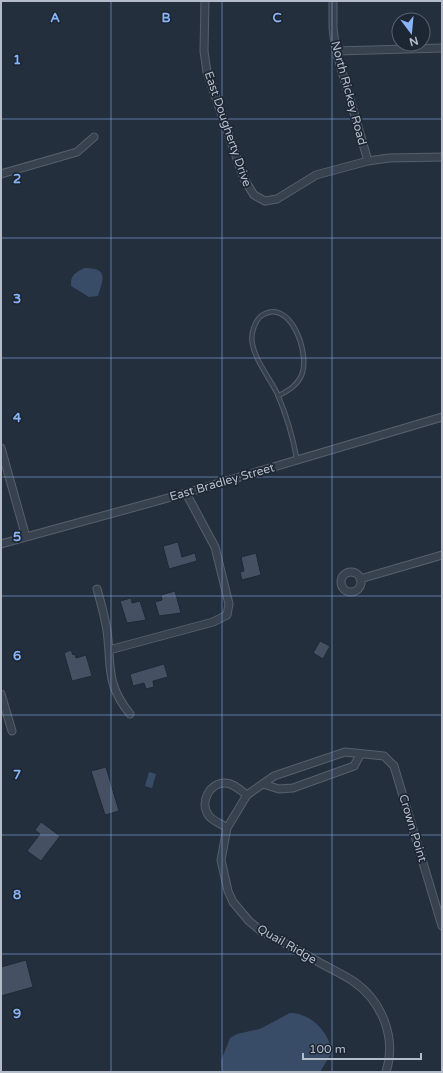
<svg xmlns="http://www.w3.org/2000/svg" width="443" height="1073" font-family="'Varela Round',sans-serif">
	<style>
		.water { fill: #394c67 }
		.building { fill: #455162; stroke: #1f2835 }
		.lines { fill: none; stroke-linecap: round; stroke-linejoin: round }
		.lane-casing { stroke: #565f6c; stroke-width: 5.5 }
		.street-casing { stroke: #565f6c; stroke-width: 9 }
		.lane { stroke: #38414e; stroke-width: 3.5 }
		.street { stroke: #38414e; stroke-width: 7 }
		.grid { fill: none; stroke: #8ab4f8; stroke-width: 1; stroke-opacity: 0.55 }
		.labels { text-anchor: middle; stroke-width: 3.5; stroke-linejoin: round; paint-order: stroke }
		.street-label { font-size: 12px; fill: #b4bcc9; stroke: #1d2633 }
		.grid-label { font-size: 13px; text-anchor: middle; font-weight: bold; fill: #8ab4f8; stroke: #1d2633; stroke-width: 3.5; stroke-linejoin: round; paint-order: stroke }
	</style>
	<rect width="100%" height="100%" fill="#242f3e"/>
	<path class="water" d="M85 268C109 268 103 279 98 296L89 297 71 286C70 275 76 272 85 268Z
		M149 772 156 774 152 788 145 786Z
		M290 1013C311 1013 329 1032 332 1052L320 1072H222L221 1061 230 1038 237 1034 260 1029Z"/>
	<path class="building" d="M178 542 182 557 195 553 197 561 169 569 163 546Z
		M256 553 261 575 242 580 240 572 244 571 241 557Z
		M175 591 181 613 159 616 155 602 162 600 161 595Z
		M131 598 132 603 140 601 146 620 127 623 120 601Z
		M320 641 330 646 323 659 313 653Z
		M71 650 73 655 75 654 76 658 86 655 92 676 72 681 64 653Z
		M164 664 168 677 153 681 154 687 146 689 144 683 133 686 130 674Z
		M106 767 119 811 105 815 91 771Z
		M41 822 60 836 41 861 27 851 40 834 35 830Z
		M26 960 33 987 1 996V967Z"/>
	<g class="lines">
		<defs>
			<path id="lane" d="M278 396C288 391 298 385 302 374 310 353 290 296 261 316 255 321 251 333 252 341 254 359 269 377 277 393 286 414 293 437 297 460"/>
			<path id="street" d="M205 1 204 51 207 72 244 179 254 195 265 201 277 199 316 175 368 161 389 158 442 157
				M333 1V28L336 51 368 161
				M336 51 442 48
				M1 174 77 152 94 137
				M1 448 26 537
				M1 544 186 493 442 417
				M341 582a10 10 0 1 1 20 0a10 10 0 1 1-20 0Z
				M360 579 442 555
				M97 589C101 603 105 617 107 631 112 667 105 683 130 714
				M109 650 213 622 227 615 229 604 215 547 186 493
				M1 694 12 731
				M263 784 279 789 293 788 354 766 360 755
				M227 828C222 824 213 821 209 816 199 803 209 783 225 783 233 783 240 790 247 795
				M386 1072C397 1038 382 1001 353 981 341 973 327 967 315 960 297 950 279 940 261 931L249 921 233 902 228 891 221 860 227 828 247 795 274 776 345 752 384 756 394 766 442 926"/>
		</defs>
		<use href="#lane" class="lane-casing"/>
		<use href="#street" class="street-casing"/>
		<use href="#lane" class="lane"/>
		<use href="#street" class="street"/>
	</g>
	<path class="grid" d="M111 1V1072M222 1V1072M332 1V1072M1 119H442M1 238H442M1 358H442M1 477H442M1 596H442M1 715H442M1 835H442M1 954H442"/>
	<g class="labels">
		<g class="street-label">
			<text transform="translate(349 93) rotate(75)" y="4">North Rickey Road</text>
			<text transform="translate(228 129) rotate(71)" y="4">East Dougherty Drive</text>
			<text transform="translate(222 482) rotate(-16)" y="4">East Bradley Street</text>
			<text transform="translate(413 828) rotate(73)" y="4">Crown Point</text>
			<text transform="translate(287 944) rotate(30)" y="4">Quail Ridge</text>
		</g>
	</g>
	<g class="grid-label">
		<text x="55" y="22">A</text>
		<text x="166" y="22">B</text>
		<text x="277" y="22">C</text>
		<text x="17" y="64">1</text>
		<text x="17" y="183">2</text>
		<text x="17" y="303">3</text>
		<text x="17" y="422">4</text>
		<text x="17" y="541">5</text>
		<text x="17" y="660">6</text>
		<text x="17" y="779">7</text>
		<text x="17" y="899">8</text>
		<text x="17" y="1018">9</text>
	</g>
	<rect width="443" height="1073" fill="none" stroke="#b4bcc9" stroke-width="4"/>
	<g transform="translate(411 32) rotate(164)"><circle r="19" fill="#1d2633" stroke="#59626f"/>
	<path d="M0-3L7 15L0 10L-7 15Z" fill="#8ab4f8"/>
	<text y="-6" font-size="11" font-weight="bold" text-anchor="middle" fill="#b4bcc9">N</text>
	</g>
	<path d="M303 1053v6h118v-6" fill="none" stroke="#b4bcc9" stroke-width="2"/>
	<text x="309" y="1053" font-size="12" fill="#b4bcc9" stroke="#1d2633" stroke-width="3" paint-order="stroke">100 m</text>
</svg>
